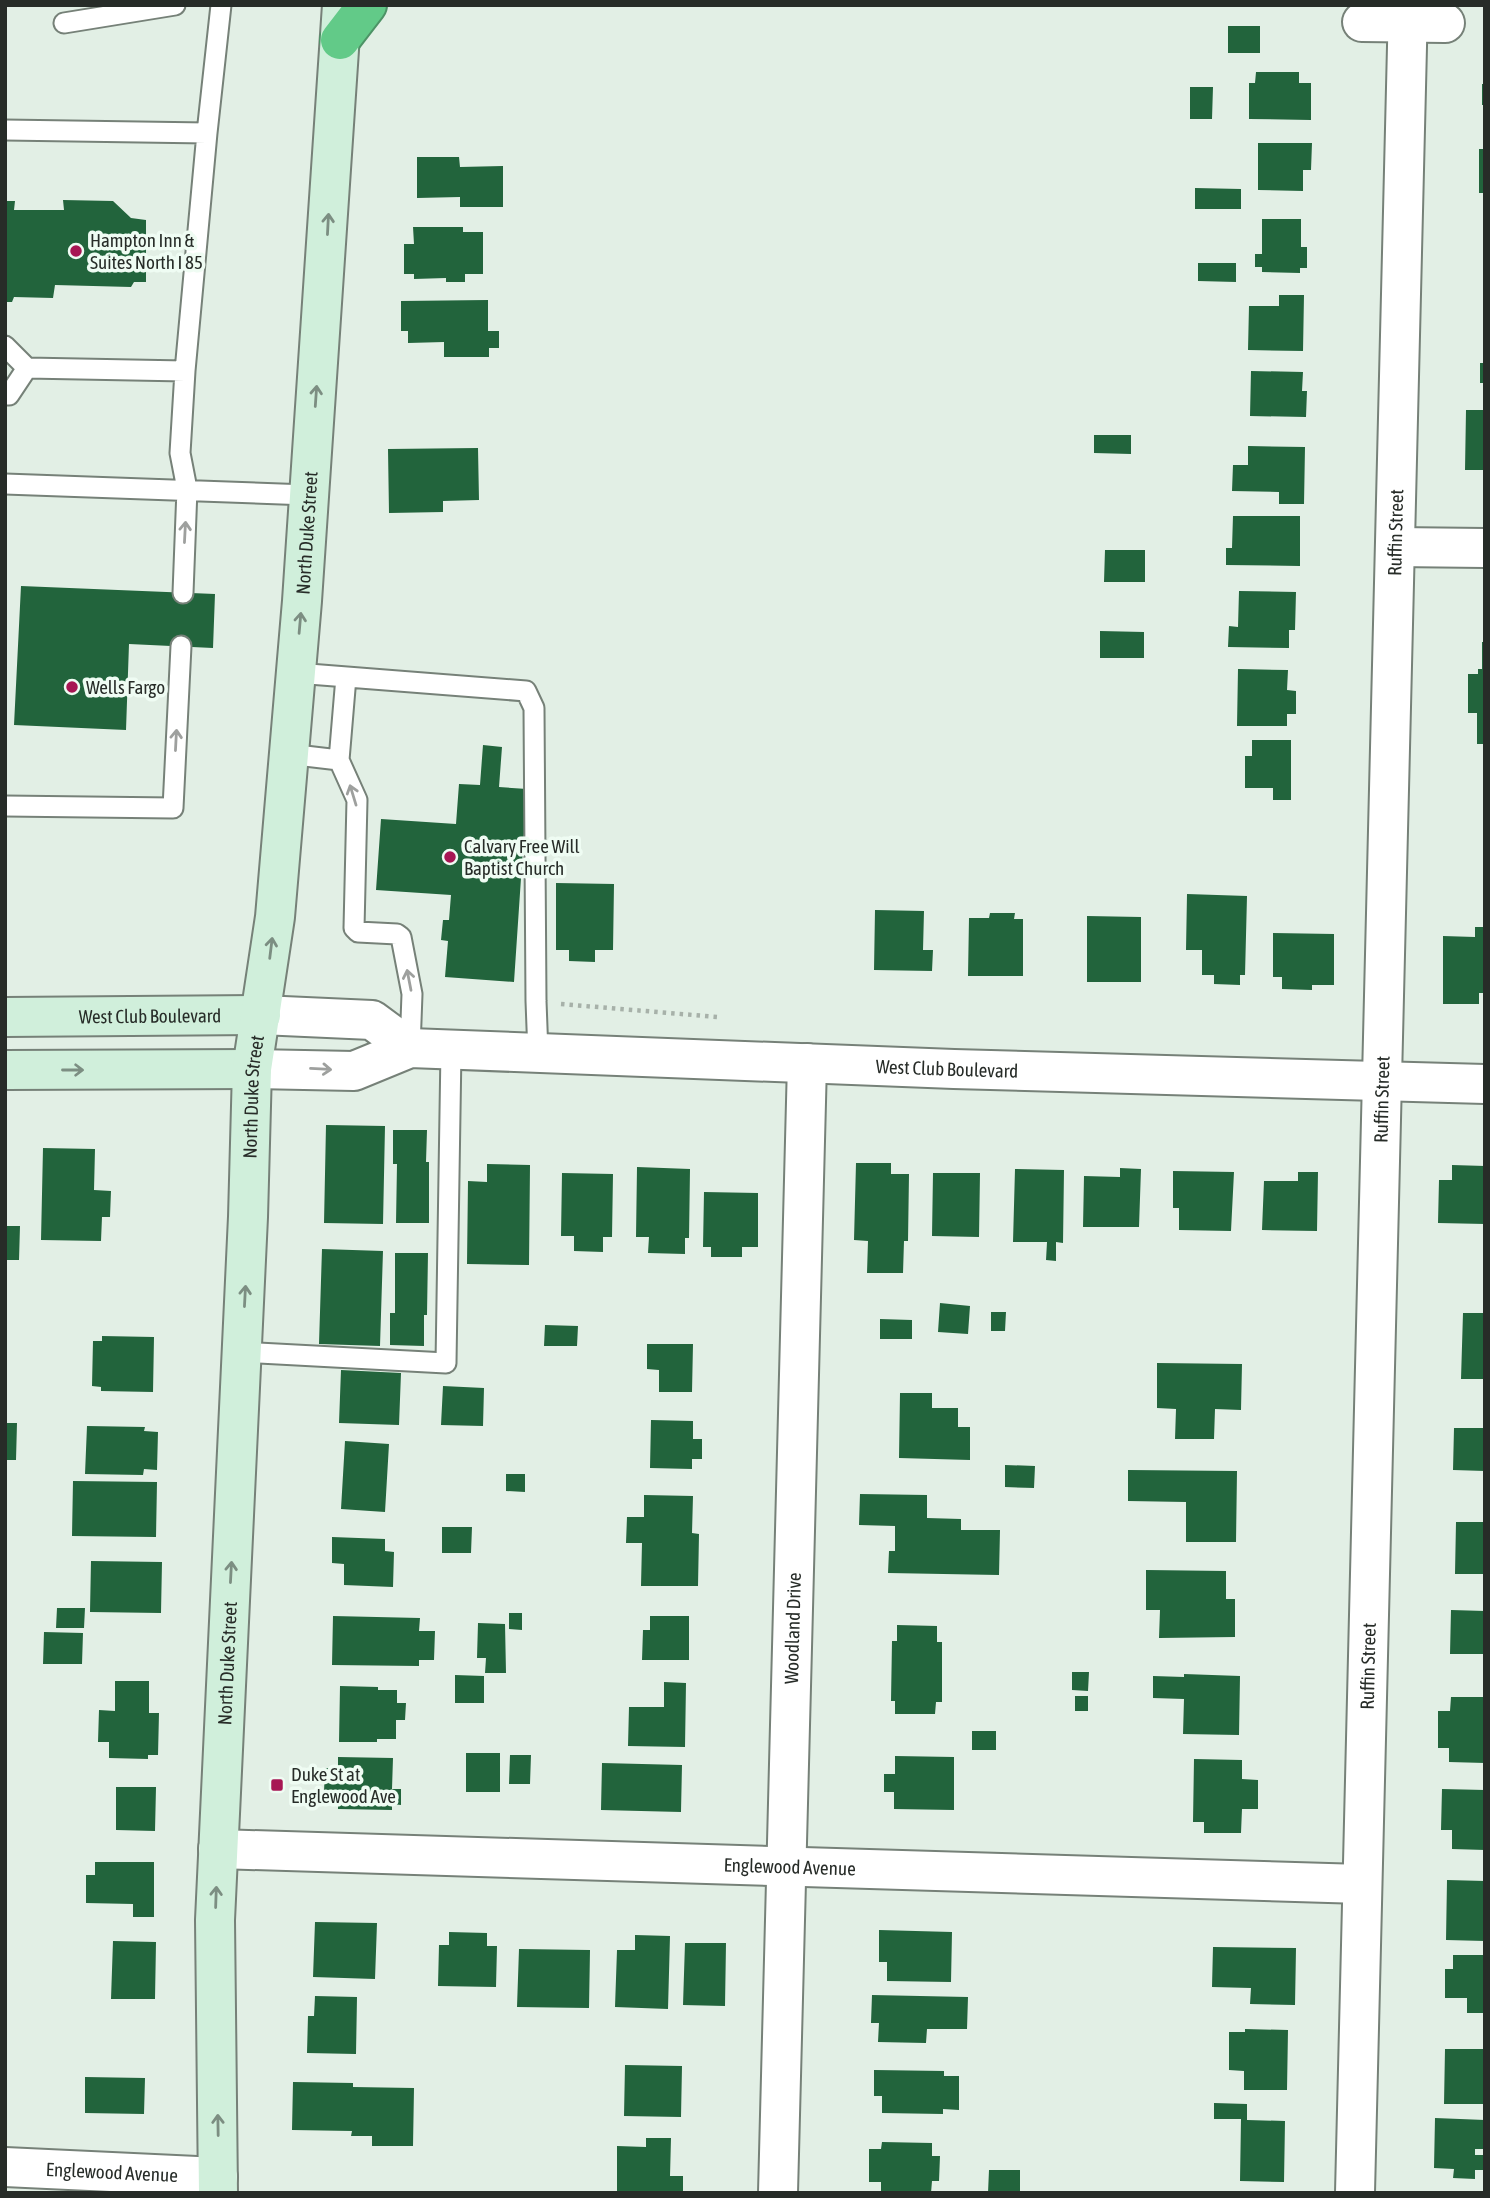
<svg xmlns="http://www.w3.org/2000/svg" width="1490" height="2198" font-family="'Asap Condensed',sans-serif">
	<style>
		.building { fill: #22643c }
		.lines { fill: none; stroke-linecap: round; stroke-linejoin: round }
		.service-casing { stroke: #768178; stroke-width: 23 }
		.minor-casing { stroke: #768178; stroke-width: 42 }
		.tertiary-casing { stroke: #768178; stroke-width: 42 }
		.secondary-casing { stroke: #768178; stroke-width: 42 }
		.motorway-casing { stroke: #4d9366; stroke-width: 42 }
		.path { stroke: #a7b1a9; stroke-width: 4.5; stroke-dasharray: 3.5 5; stroke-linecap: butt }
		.service { stroke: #fff; stroke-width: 19 }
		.minor { stroke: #fff; stroke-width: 38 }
		.tertiary { stroke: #fff; stroke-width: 38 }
		.secondary { stroke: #d0efdb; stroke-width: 38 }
		.motorway { stroke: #62ca88; stroke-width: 38 }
		.oneway { stroke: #7c8e82 }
		.oneway2 { stroke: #9ea09e }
		.poi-dot { fill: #a71653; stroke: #effcf3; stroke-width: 2.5 }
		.labels { text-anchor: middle; stroke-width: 7; stroke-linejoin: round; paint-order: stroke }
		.poi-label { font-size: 19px; fill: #272c28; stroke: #effcf3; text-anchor: start }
		.street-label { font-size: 19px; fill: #272c28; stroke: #effcf3 }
	</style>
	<rect width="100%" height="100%" fill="#e2efe5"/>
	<path class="building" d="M1228 26H1260V53H1228Z
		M1256 72H1299V83H1311V120L1249 119V83H1255Z
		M1482 84H1485V105H1482Z
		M1190 87H1213L1212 119H1190Z
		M1258 143H1312L1311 170H1303V191L1258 190Z
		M1479 149H1485V193H1479Z
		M417 157H459L460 167 503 166V207H460V197L417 198Z
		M1195 188 1241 189V209H1195Z
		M63 200 113 201 131 218 146 220V282H134L131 287 55 285 53 298 14 297 12 302H5V201H15L14 210H64Z
		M1262 219H1301V247H1307V268H1300V273L1262 272V267H1255V254H1262Z
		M413 227H463V232H483V274H465V282H446V278L414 279V274H404V244H414Z
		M1198 263H1236V282L1198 281Z
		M1279 295H1304L1303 351 1248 350 1249 306H1279Z
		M488 300V331H499V348H489V357H444V342L408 343V331H401V301Z
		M1480 363H1485V383H1480Z
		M1251 371 1303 372 1302 391H1307L1306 417 1250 416Z
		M1466 410H1485V470H1465Z
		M1094 435H1131V454L1094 453Z
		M1248 446 1305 447 1304 504H1279V492L1232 491 1233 465H1248Z
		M478 448 479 500 443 501V512L389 513 388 449Z
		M1233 516H1300V566L1226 565V548H1232Z
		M1105 550H1145V582H1104Z
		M21 586 215 594 213 648 129 644 126 730 14 725Z
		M1239 591 1296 592 1295 630H1289V648L1228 647 1229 626 1238 627Z
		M1100 631 1144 632V658H1100Z
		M1482 642H1485V744H1477V713H1468V674H1478V669H1482Z
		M1238 669 1288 670 1287 690 1296 691V714H1287V726H1237Z
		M1252 740H1291V800H1273V788H1245V756H1252Z
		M483 745 502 747 499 787 527 789 514 982 445 977 448 941 441 940 443 920H449L451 895 376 890 381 819 456 824 459 784 480 785Z
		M556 883 614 884 613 950H595V962L569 961V950H556Z
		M1187 894 1247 896 1245 975H1240V985L1214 984V975H1202V950H1186Z
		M875 910 924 911 923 950H933L932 971 874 970Z
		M990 913H1015L1014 919H1023V976H968L969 918H989Z
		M1087 916 1141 917V982H1087Z
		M1475 927H1485V993H1479V1004H1443V936L1475 937Z
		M1273 933 1334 934V985H1312V990L1282 989V977H1273Z
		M326 1125 385 1126 383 1224 324 1223Z
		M393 1130H427L426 1162H429V1223H396L397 1164H393Z
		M43 1148 95 1149 94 1190 111 1191 110 1217H102L101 1241 41 1240Z
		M856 1163H891V1174H909L908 1241H904L903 1273H867L868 1241 854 1240Z
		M487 1164 530 1165 529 1265 467 1264 468 1181 487 1182Z
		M1452 1165 1485 1166V1224L1438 1223 1439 1180H1452Z
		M637 1167 690 1169 689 1238H685V1254L648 1253 649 1237H636Z
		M1120 1168 1141 1169 1139 1227H1083L1084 1176 1120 1177Z
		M1015 1169 1064 1170 1063 1243 1056 1242V1261L1046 1260 1047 1242H1013Z
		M1173 1171 1234 1172 1231 1231 1179 1230V1208H1173Z
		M1298 1172H1318L1317 1231 1262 1230 1264 1181H1298Z
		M562 1173 613 1174 612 1237H603V1252L574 1251V1236H561Z
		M933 1173H980L979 1237 932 1236Z
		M704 1192 758 1193V1247H742V1257H711V1247H703Z
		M5 1226H20L19 1260H5Z
		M322 1249 383 1251 380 1346 319 1344Z
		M395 1253H428L427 1315H424V1346L390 1345V1313H395Z
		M940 1303 970 1306 968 1334 938 1332Z
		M991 1312H1006L1005 1331H991Z
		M1463 1313H1485V1379H1461Z
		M880 1319 912 1320V1339H880Z
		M545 1325 578 1326 577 1346H544Z
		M102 1336 154 1337 153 1392 101 1391V1387L92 1386 93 1341H102Z
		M647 1344H693L692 1392H659V1370L647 1369Z
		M1157 1363 1242 1364 1241 1410 1215 1409 1214 1439H1175L1176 1409 1157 1408Z
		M341 1370 401 1373 399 1425 339 1423Z
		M443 1386 484 1388 483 1426 441 1425Z
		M900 1393H932V1408H958V1427H970V1460L899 1458Z
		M651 1420 693 1421V1439H702V1459H692V1469L650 1468Z
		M5 1423H17L16 1460H5Z
		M87 1426 145 1427 144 1431 158 1432 157 1470 144 1469 143 1475 85 1474Z
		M1454 1428H1485V1471L1453 1470Z
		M345 1441 389 1444 385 1512 341 1509Z
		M1005 1465 1035 1466 1034 1488 1005 1487Z
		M1128 1470 1237 1471 1236 1542H1186V1502L1128 1501Z
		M506 1474H525V1492L506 1491Z
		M73 1481 157 1482 156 1537 72 1536Z
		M860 1494 927 1495V1518L961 1519V1530H1000L999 1575 888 1573 889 1551H895V1526L859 1525Z
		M644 1495 693 1496 692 1533 699 1534 698 1586H641L642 1543H626L627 1517H644Z
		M1456 1522H1485V1574H1455Z
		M442 1527H472L471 1553H442Z
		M332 1537 385 1539V1551L394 1552 393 1587 344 1585V1564L332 1563Z
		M91 1561 162 1562 161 1613 90 1612Z
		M1146 1570 1226 1571V1599H1235V1637L1159 1638 1160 1610H1146Z
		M57 1608H85L84 1628H56Z
		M1451 1610 1485 1611V1654H1450Z
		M509 1613H522V1630L509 1629Z
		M333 1616 420 1618 419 1631H435L434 1660H419V1666L332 1665Z
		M650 1616H689V1660H642L643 1630H650Z
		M478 1623 505 1624 506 1673H485L486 1658H477Z
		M897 1625 937 1626V1642H942V1702H936L935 1714H895V1701H891L892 1641H897Z
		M44 1632 83 1633 82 1664H43Z
		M1072 1672H1089L1088 1691 1072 1690Z
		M1184 1674 1240 1676 1239 1735 1183 1734 1184 1699 1153 1698V1676L1184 1677Z
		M455 1675 484 1676V1703H455Z
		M115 1681H149V1713H159L158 1755H148V1759L109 1758V1742H98L99 1710 115 1711Z
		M664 1682 686 1683 685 1747 628 1746 629 1707H664Z
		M340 1686 378 1687V1690H397V1703H406L405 1720H396V1739H377V1742H339Z
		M1075 1696H1088V1711H1075Z
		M1451 1697H1485V1763L1449 1762V1748H1438V1711H1450Z
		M972 1731H996V1750H972Z
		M466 1753H500V1792H466Z
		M510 1755H531L530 1784H509Z
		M895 1756 954 1757V1810L894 1809V1792H884V1774H895Z
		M338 1757 393 1758 392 1789H401V1805L392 1804V1810L338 1809V1792H324L325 1768H338Z
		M1194 1759 1242 1760V1779L1258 1780V1809H1242L1241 1833H1204V1822H1193Z
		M602 1763 682 1765 681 1812 601 1810Z
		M116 1787H156L155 1831 116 1830Z
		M1442 1789 1485 1790V1850L1452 1849V1830H1441Z
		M95 1862H154V1917H133V1904L86 1903V1875H95Z
		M1447 1880 1485 1881V1941L1446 1940Z
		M315 1922 377 1923 375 1979 313 1977Z
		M879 1930 952 1932 951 1982 887 1981V1962H879Z
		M449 1932 487 1933V1946H497L496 1987 438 1986 439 1945H449Z
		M635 1935 670 1936 668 2009 615 2007 617 1950H635Z
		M113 1941 156 1942 155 1999H111Z
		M685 1943H726L725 2006 683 2005Z
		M1213 1947 1296 1948 1295 2005 1250 2004 1251 1988 1212 1987Z
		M519 1949 590 1950 589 2008 517 2007Z
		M1453 1955H1485V2013H1467V1998H1445V1969H1453Z
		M872 1995 968 1997 967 2029H927L926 2043 878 2042 879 2023H871Z
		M315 1996 357 1997 356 2054 307 2053 308 2016H314Z
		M1245 2029 1288 2030 1287 2090H1244V2071L1229 2070V2032H1245Z
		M1445 2049H1485V2104H1444Z
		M625 2065 682 2066 681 2117 624 2116Z
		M874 2070 944 2071V2076H959V2110L943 2109V2114L882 2113V2096H874Z
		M85 2077 145 2078 144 2114 85 2113Z
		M293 2082 353 2083V2087L414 2088 413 2146H372V2136H351L352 2131 292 2130Z
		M1214 2103 1247 2104V2120L1285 2121 1284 2182 1240 2181 1241 2119H1214Z
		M1435 2118 1485 2120V2149H1475V2155H1483V2170H1475V2179L1453 2178 1454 2169 1434 2168Z
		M646 2138H671L670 2176H683V2193H617V2146L646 2147Z
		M882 2142 932 2143V2156H940L939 2181H932L931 2193H881V2182H869V2149H881Z
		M989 2170H1020V2193H988Z"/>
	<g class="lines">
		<defs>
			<path id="service" d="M64 23 175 5
				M5 130 207 133 185 371 27 368 5 346
				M207 133 221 5
				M5 395H9L27 368
				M5 484 308 495
				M183 593 187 489 180 453 185 371
				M296 673 526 691 534 708 536 1001 538 1054
				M288 754 339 760 346 677
				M339 760 357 800 354 928 358 932 397 934 401 937 412 994 410 1048
				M5 806 173 808 181 646
				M242 1352 446 1363 451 1050"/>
			<g id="minor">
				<path d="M1362 22 1445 23"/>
				<path d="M1395 547 1485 548"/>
				<path id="s1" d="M218 1849 1362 1884"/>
				<path id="s2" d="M5 2167 218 2177"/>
				<path id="s3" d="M778 2193 807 1063"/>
				<path id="s4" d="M1355 2193 1408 5"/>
			</g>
			<g id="tertiary">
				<path d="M261 1015 372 1020 410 1048"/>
				<path id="s5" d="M252 1069 354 1071 410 1048 954 1069 1485 1084"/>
			</g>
			<g id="secondary">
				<path id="s6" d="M5 1017 261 1015"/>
				<path d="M5 1070 252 1069"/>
				<path id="s7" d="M218 2193 215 1920 248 1217 252 1069 275 917 302 601 342 5"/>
			</g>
			<path id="motorway" d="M340 40 367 5"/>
		</defs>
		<use href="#service" class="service-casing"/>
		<use href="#minor" class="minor-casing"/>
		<use href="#tertiary" class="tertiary-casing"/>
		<use href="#secondary" class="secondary-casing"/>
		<use href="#motorway" class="motorway-casing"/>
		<path class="path" d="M561 1004 717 1017"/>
		<use href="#service" class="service"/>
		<use href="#minor" class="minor"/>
		<use href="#tertiary" class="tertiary"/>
		<use href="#secondary" class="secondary"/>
		<use href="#motorway" class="motorway"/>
	</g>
	<defs><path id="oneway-shaft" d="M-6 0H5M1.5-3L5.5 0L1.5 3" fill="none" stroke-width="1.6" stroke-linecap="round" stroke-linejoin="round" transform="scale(1.75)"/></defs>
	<g class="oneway">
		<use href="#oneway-shaft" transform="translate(328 224) rotate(-87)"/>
		<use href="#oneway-shaft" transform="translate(316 396) rotate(-86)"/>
		<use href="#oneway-shaft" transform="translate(300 623) rotate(-85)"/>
		<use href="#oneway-shaft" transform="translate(271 948) rotate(-83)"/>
		<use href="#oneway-shaft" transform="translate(73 1070)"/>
		<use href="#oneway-shaft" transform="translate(245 1296) rotate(-87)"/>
		<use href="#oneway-shaft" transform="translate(231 1572) rotate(-87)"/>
		<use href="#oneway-shaft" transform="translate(216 1897) rotate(-88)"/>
		<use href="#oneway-shaft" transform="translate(218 2125) rotate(-91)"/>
	</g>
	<g class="oneway2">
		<use href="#oneway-shaft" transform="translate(185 532) rotate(-87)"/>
		<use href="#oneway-shaft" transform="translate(176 740) rotate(-87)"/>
		<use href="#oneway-shaft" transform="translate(353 795) rotate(-107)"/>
		<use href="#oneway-shaft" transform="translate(409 980) rotate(-101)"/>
		<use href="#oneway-shaft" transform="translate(321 1069) rotate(3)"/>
	</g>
	<g class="poi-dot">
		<circle cx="76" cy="251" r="7"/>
		<circle cx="72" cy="687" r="7"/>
		<circle cx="450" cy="857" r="7"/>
		<rect x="270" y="1778" width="14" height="14" rx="3.5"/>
	</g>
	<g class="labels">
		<g class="poi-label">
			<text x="90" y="247">Hampton Inn &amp;<tspan x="90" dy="22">Suites North I 85</tspan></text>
			<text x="86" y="694">Wells Fargo</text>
			<text x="464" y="853">Calvary Free Will<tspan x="464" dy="22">Baptist Church</tspan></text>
			<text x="291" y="1781">Duke St at<tspan x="291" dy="22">Englewood Ave</tspan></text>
		</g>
		<g class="street-label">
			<text dy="7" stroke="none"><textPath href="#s4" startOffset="1661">Ruffin Street</textPath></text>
			<text dy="7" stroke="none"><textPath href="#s7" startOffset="1664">North Duke Street</textPath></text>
			<text dy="7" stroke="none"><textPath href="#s6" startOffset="145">West Club Boulevard</textPath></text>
			<text dy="7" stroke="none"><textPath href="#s5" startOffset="700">West Club Boulevard</textPath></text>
			<text dy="7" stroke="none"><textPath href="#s7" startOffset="1097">North Duke Street</textPath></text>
			<text dy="7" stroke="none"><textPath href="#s4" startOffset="1094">Ruffin Street</textPath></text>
			<text dy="7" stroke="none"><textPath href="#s3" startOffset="565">Woodland Drive</textPath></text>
			<text dy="7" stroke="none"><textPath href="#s7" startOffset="530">North Duke Street</textPath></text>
			<text dy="7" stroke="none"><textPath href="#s4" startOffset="527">Ruffin Street</textPath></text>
			<text dy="7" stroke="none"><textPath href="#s1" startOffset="572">Englewood Avenue</textPath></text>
			<text dy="7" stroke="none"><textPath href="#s2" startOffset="107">Englewood Avenue</textPath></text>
		</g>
	</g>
	<rect width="1490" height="2198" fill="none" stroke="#272c28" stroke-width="14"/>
</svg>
